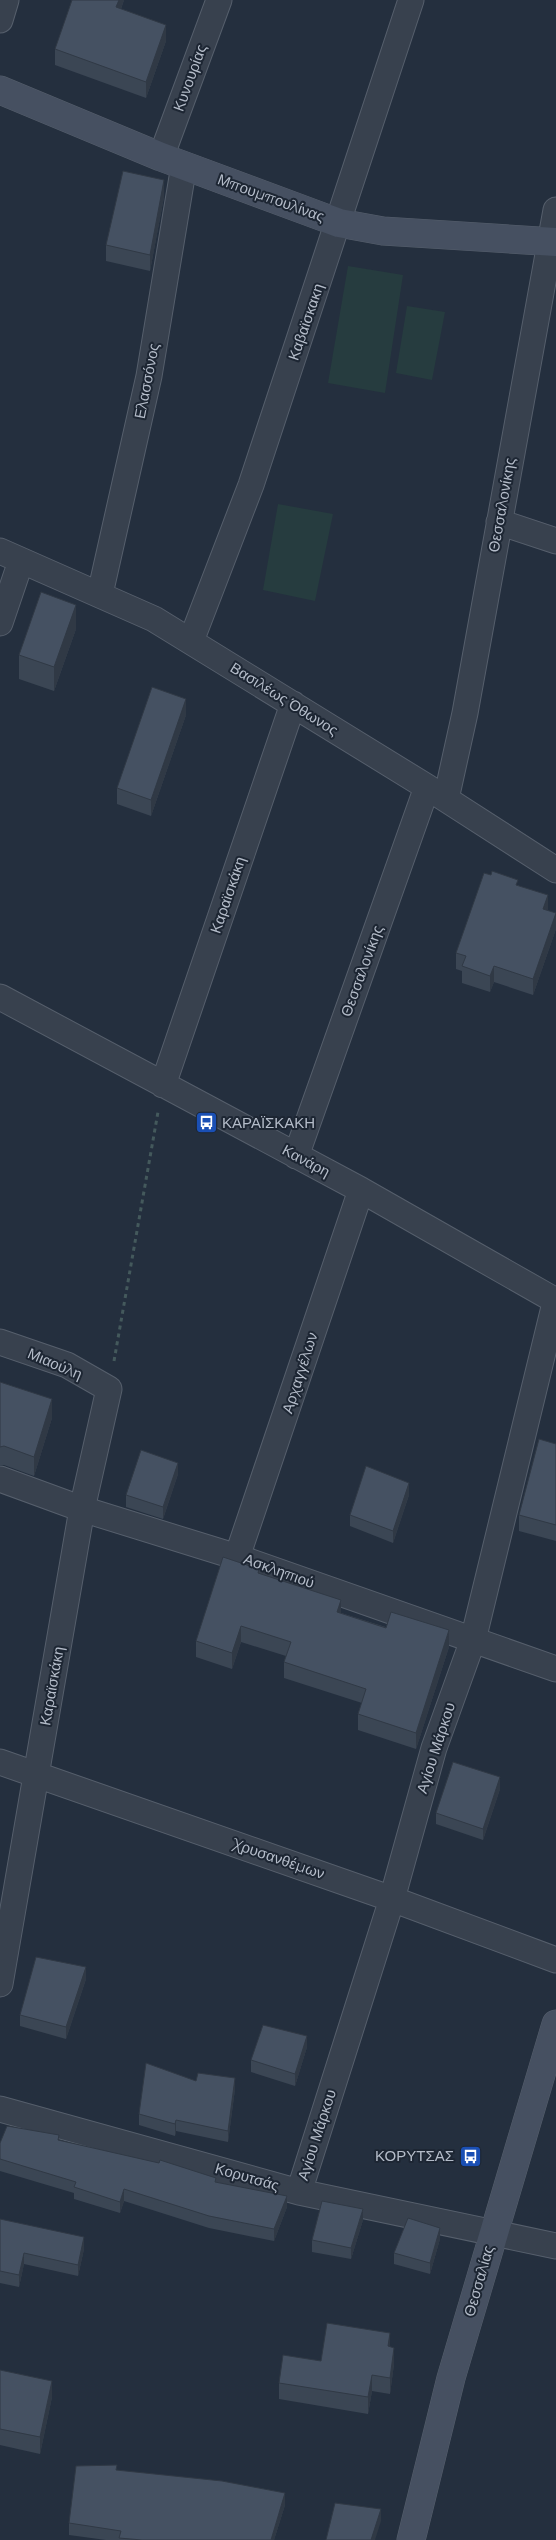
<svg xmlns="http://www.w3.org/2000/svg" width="556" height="2540" font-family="Montserrat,sans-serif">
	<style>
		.garden { fill: #263c3f }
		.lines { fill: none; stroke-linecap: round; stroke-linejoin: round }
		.street-casing { stroke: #565f6c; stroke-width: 27 }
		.secondary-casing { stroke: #565f6c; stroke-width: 29 }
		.path { stroke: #44595c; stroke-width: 3; stroke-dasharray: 4 4; stroke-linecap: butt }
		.street { stroke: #38414e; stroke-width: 25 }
		.secondary { stroke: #465061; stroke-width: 28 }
		.wall { fill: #3b4654 }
		.shaded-wall { fill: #303945 }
		.building { fill: #455162; stroke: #303945 }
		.labels { text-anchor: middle; stroke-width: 4; stroke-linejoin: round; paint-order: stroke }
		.street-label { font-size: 15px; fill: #b4bcc9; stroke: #1d2633 }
		.poi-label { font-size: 15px; fill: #b4bcc9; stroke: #1d2633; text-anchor: start }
	</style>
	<rect width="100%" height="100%" fill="#242f3e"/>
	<path class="garden" d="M348 266 403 275 385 393 328 383Z
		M407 306 445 312 432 380 396 373Z
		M278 504 333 514 315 601 263 590Z"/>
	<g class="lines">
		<defs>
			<path id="street" d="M0 20 6 0
				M161 157 219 0
				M499 522 556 541
				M0 551 154 619 427 787 556 870
				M100 594 149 376 184 165
				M0 623 21 561
				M191 641 251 485 411 0
				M446 799 465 713 556 210
				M0 997 361 1190 556 1301
				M163 1085 293 704
				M296 1156 427 787
				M0 1342 67 1365 109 1389 82 1509 0 1984
				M0 1479 82 1509 237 1557 556 1669
				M237 1557 361 1190
				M0 1762 392 1899 556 1960
				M0 2109 299 2192 556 2246
				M299 2192 392 1899 434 1748 473 1640 556 1299"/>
			<path id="secondary" d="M0 90 161 157 339 223 383 231 556 242
				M411 2540 451 2378 556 2024"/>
		</defs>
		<use href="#street" class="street-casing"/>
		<use href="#secondary" class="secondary-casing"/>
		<path class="path" d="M114 1361 158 1112"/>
		<use href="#street" class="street"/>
		<use href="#secondary" class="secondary"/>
	</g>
	<path class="wall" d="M124 0 121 9 166 41 146 98 55 65V49Z
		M164 197 150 271 106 261V245Z
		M76 629 54 691 19 679V655Z
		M186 715 151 816 117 804V788Z
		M518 885 548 910 556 929 533 995 494 982 490 992 462 983V971L456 969V953Z
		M0 1382 52 1418 34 1476 4 1465 0 1466Z
		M556 1444V1541L519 1531V1515Z
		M178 1474 163 1519 126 1507V1495Z
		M409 1495 393 1543 350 1526V1515Z
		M259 1573 341 1613 449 1647 416 1749 358 1730V1714L362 1703 284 1678V1662L286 1656 241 1642 232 1669 196 1657V1641Z
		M500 1789 483 1840 436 1824V1813Z
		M86 1979 66 2039 20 2026V2015Z
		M307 2047 295 2086 251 2072V2060Z
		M196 2081 235 2089 228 2142 176 2131 175 2136 139 2125V2114Z
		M59 2140 216 2182 287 2207 274 2241 209 2228 124 2201 120 2213 74 2199V2193L0 2171V2143Z
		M0 2219 84 2249 78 2276 24 2264 19 2287 0 2283Z
		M363 2220 351 2259 312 2252V2240Z
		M440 2239 430 2274 394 2264V2253Z
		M390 2347 394 2364 390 2394 372 2391 368 2414 279 2399V2383L321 2361Z
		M0 2370 52 2397 40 2454 0 2445Z
		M117 2470 285 2505 274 2540H106L69 2535V2523Z"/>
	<path class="shaded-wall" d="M119 0H124L116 23V7Z
		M166 25V41L146 98V82Z
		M164 180V197L150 271V255Z
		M76 605V629L54 691V667Z
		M186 699V715L151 816V800Z
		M548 895V911L543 909Z
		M556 913V929L533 995V979Z
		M494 966V982L490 992V976Z
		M52 1399V1418L34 1476V1457Z
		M178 1463V1474L163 1519V1507Z
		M409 1483V1495L393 1543V1531Z
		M341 1600V1616L337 1612Z
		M241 1626V1642L232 1669V1653Z
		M449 1630V1647L416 1749V1733Z
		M500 1777V1789L483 1840V1829Z
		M86 1967V1979L66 2039V2027Z
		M307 2036V2047L295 2086V2074Z
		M235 2078V2089L228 2142V2131Z
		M176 2120V2131L175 2136V2124Z
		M124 2189V2201L120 2213V2202Z
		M287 2196V2207L274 2241V2229Z
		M363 2209V2220L351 2259V2248Z
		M440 2228V2239L430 2274V2263Z
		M84 2237V2249L78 2276V2265Z
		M24 2253V2264L19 2287V2275Z
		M390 2333V2349L388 2346Z
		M394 2348V2364L390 2394V2378Z
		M372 2375V2391L368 2414V2397Z
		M52 2381V2397L40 2454V2437Z
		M285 2493V2505L274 2540H271Z
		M381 2509V2521L375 2540H371Z"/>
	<path class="building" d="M72 0H119L116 7 166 25 146 82 55 49Z
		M123 171 164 180 150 255 106 245Z
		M41 592 76 605 54 667 19 655Z
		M152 687 186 699 151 800 117 788Z
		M492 871 518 880 516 885 548 895 543 909 556 913 533 979 494 966 490 976 462 966 466 956 456 953 484 873 491 875Z
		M0 1382 52 1399 34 1457 4 1446 0 1447Z
		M539 1439 556 1444V1525L519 1515Z
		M141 1450 178 1463 163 1507 126 1495Z
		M366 1466 409 1483 393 1531 350 1515Z
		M223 1557 259 1569 258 1573 341 1600 337 1612 386 1628 391 1612 449 1630 416 1733 358 1714 366 1689 284 1662 291 1642 241 1626 232 1653 196 1641Z
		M453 1762 500 1777 483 1829 436 1813Z
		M36 1957 86 1967 66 2027 20 2015Z
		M263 2025 307 2036 295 2074 251 2060Z
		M146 2063 196 2081 198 2073 235 2078 228 2131 176 2120 175 2124 139 2114Z
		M7 2126 59 2135 58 2140 159 2163 160 2160 216 2178 215 2182 287 2196 274 2229 209 2216 124 2189 120 2202 74 2187 76 2182 0 2159V2143Z
		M322 2201 363 2209 351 2248 312 2240Z
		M408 2218 440 2228 430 2263 394 2253Z
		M0 2219 84 2237 78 2265 24 2253 19 2275 0 2271Z
		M327 2323 390 2333 388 2346 394 2348 390 2378 372 2375 368 2397 279 2383 283 2355 321 2361Z
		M0 2370 52 2381 40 2437 0 2429Z
		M117 2465 116 2470 222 2481 285 2493 271 2540H142L119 2538 121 2531 69 2523 76 2466Z
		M335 2503 381 2509 371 2540H326Z"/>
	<defs>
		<symbol id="bus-square" viewBox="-11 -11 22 22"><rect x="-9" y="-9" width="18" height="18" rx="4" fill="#1a4fb4" stroke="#1d2633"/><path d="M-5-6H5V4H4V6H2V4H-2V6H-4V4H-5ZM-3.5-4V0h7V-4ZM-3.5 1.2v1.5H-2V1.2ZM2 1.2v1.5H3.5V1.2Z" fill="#fff"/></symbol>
	</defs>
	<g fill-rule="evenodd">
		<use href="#bus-square" x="194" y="1110" width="25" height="25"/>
		<use href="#bus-square" x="458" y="2144" width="25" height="25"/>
	</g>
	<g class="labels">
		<g class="street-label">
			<text transform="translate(190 78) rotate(-70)" y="5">Κυνουρίας</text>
			<text transform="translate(271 198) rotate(20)" y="5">Μπουμπουλίνας</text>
			<text transform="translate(306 322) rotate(-71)" y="5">Καβαϊσκακη</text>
			<text transform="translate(147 381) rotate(-79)" y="5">Ελασσόνος</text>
			<text transform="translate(502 505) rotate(-80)" y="5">Θεσσαλονίκης</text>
			<text transform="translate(284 699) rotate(32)" y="5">Βασιλέως Όθωνος</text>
			<text transform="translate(228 895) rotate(-71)" y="5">Καραϊσκάκη</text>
			<text transform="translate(362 971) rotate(-70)" y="5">Θεσσαλονίκης</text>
			<text transform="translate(306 1161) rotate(28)" y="5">Κανάρη</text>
			<text transform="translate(55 1364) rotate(23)" y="5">Μιαούλη</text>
			<text transform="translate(300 1373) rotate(-72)" y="5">Αρχαγγέλων</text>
			<text transform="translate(279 1571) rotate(20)" y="5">Ασκληπιού</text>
			<text transform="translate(52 1686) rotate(-80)" y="5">Καραϊσκάκη</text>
			<text transform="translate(436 1748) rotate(-72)" y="5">Αγίου Μάρκου</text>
			<text transform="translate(279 1859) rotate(19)" y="5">Χρυσανθέμων</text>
			<text transform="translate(317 2135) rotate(-72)" y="5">Αγίου Μάρκου</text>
			<text transform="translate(247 2177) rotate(16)" y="5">Κορυτσάς</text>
			<text transform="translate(479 2281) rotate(-74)" y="5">Θεσσαλίας</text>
		</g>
		<g class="poi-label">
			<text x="222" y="1128">ΚΑΡΑΪΣΚΑΚΗ</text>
			<text x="454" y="2161" text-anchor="end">ΚΟΡΥΤΣΑΣ</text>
		</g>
	</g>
</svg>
